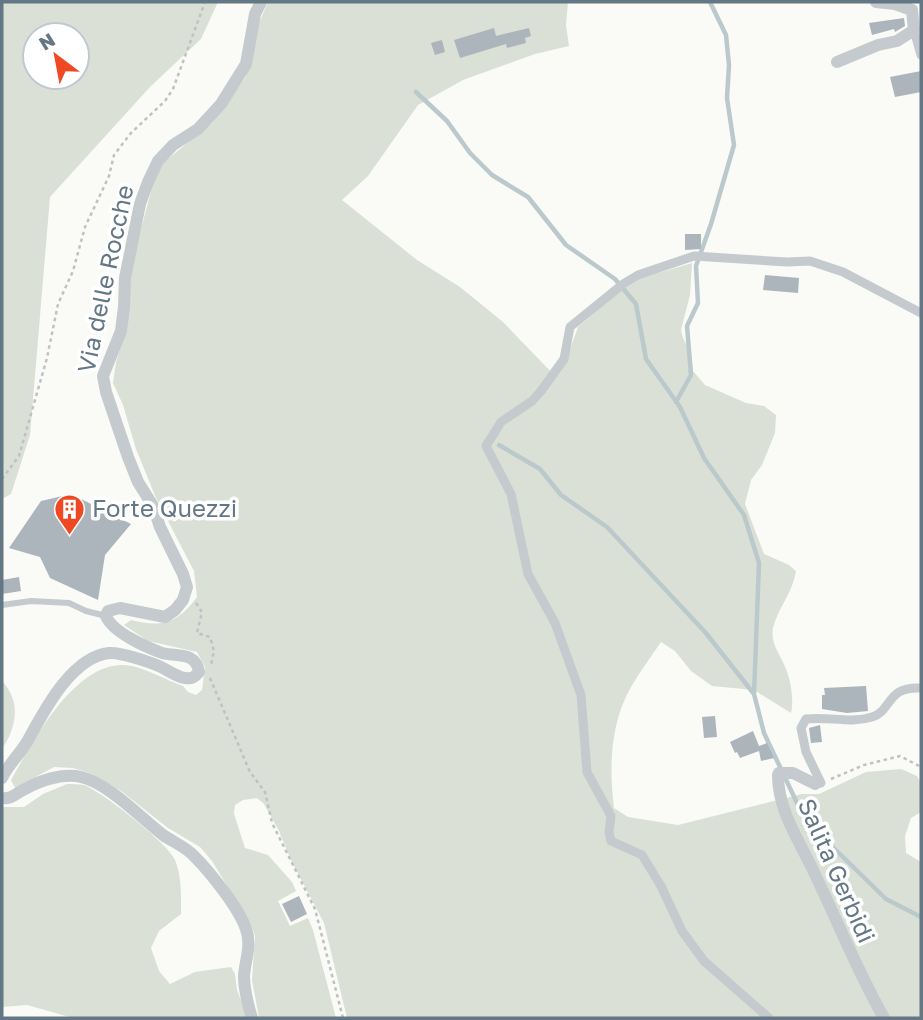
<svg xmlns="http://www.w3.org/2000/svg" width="923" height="1020" font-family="'Golos Text',sans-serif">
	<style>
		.green { fill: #dae0d6; fill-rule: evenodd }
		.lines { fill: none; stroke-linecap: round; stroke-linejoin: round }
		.stream { stroke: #bbc9cc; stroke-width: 4.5 }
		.building { fill: #abb5bb }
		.path { stroke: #bec2c4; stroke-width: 2.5; stroke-dasharray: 3.5 3.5; stroke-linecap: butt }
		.service { stroke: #c4cacd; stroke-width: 6 }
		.pedestrian { stroke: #c4cacd; stroke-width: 9 }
		.minor { stroke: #c4cacd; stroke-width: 12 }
		.labels { text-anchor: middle; stroke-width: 7; stroke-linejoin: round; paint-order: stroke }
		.street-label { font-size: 24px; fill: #637784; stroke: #fff }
		.poi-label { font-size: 24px; fill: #637784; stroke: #fff; text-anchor: start }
	</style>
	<rect width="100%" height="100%" fill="#fafaf7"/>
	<path class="green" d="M2 2H218L201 39 150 87 50 197 30 435 11 494 2 499ZM77 35V77H35V35Z
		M268 2H568L566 25 569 46 535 54 463 80 418 105 368 176 342 200 417 260 460 287 503 322 556 377 564 366 578 327 620 291 641 278 692 263 690 295 681 330 683 338 691 354 693 371 705 385 746 403 764 406 776 415 775 433 762 465 751 480 745 504 764 554 789 565 796 571C793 592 778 608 773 628 770 644 781 655 786 669 791 682 794 700 791 713L754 690 712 686 691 671 675 651 661 642C651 657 640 671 631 687 610 724 609 767 614 808L628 817 678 825 802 794H819L866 772 901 769 917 776 921 783V812L911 818 905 836 906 853 921 862V1018H347L324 923 291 860 279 831 264 804 257 798 243 800 235 805 234 814 245 848 268 855 292 882 296 891 278 901 290 926 308 918 313 930 336 1018H259L252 980 255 936 250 923 212 861 200 847 168 828 121 791 92 774 73 768 54 767 15 788 11 780C32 743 78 654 132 666 149 670 166 680 183 686L188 692 196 695 202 690 205 667 197 652 148 641 124 625 131 620C162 628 178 623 197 597L194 571 156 498 136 449 123 405 113 383 116 362 127 327 132 263 153 184 164 162 212 123 245 78 252 59 259 23Z
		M2 681C22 702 16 728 2 749Z
		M67 784C73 784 78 784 84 785 102 792 168 843 175 860 182 877 181 897 181 914L159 931 151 948 159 971 170 984 195 972 231 967 235 974 237 990 248 1018H73L27 1005 2 1007V807H24L43 794Z"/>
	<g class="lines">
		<path class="stream" d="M416 92 447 121 470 153 492 175 528 197 566 245 615 279 636 304 646 359 680 407 704 458 744 515 759 563 754 694
			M676 402 691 375 687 326 698 303 696 266 711 224 734 145 727 98 729 65 726 35 710 2
			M499 445 540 469 561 495 607 527 705 632 754 694 764 733 805 820 886 899 921 917"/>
	</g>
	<path class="building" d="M904 18 905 26 895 32 894 29 872 35 869 23Z
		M494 28 496 36 529 28 531 36 525 38 526 43 507 48 506 44 460 58 454 40Z
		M442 40 445 52 435 55 431 43Z
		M921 71V92L895 97 890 77Z
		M685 234H701V249L685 250Z
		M765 275 799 278 798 293 763 290Z
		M71 494 131 524 105 555 98 600 50 578 40 557 9 548 41 501Z
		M19 577 21 591 2 594V580Z
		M866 686 868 711 847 713 822 709V695H825L824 688Z
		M715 716 717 737 704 738 702 717Z
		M820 725 822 742 811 743 809 728Z
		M753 731 759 746 767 743 774 758 761 761 759 751 740 758 737 752 735 753 730 742Z
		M299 896 307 914 291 922 282 904Z"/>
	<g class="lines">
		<path class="path" d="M2 479 19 456 47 358 58 304 73 271 85 227 109 176 114 155 131 133 165 101 173 89 205 2
			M196 603 202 612 197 633 210 637 214 651 211 665
			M210 678 250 772 265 792 272 823 315 909 343 1018
			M831 779 864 765 900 756 921 767"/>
		<path class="service" d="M2 605 31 601 69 603 86 611 106 616"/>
		<path class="pedestrian" d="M914 30 921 55
			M815 784 821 783 806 752 801 728 806 719C828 716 850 724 872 717 893 710 886 686 921 688
			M769 1018 704 961 682 931 661 886 642 855 611 841 609 832 611 816 587 772 581 695 555 623 528 574 511 494 486 446 501 422 532 401 541 391 564 359 570 327 623 284 638 275 694 256 787 262 810 261 843 272 921 313"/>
		<path class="minor" d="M837 62 878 45 897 41 914 30 912 10 895 4 876 2
			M2 778C8 765 19 755 27 742 43 713 71 657 109 653 120 652 150 662 161 667 169 671 177 677 185 678 192 679 195 677 199 672 196 651 176 657 162 653 146 647 112 632 106 616L108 611 120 608 165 617 175 610 183 600 187 587 183 574 160 527 153 506 138 482 128 457 106 392 103 376 121 331 124 307 125 278 140 204 148 182 158 161 173 145 198 129 221 104 246 64 255 14 261 2
			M815 784 793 773H779L778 775C778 809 797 837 811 866 836 917 856 969 884 1018
			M2 798C11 800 16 793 25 789 41 780 63 773 81 777 108 783 141 818 163 835 173 842 186 847 194 856 210 872 239 908 246 929 252 946 245 960 244 976 244 991 248 1005 252 1018"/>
	</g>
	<defs>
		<symbol id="building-pin" viewBox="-11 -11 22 30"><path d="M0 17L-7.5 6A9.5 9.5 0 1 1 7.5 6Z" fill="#ef4822" stroke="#fff"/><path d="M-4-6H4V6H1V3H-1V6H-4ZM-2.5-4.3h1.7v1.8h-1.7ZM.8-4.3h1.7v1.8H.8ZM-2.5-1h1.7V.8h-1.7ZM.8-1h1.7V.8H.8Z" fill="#fff"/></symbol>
	</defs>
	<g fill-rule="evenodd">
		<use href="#building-pin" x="52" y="492" width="35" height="47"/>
	</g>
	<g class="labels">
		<g class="street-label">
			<text transform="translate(106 279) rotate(-78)" y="8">Via delle Rocche</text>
			<text transform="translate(836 871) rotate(66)" y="8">Salita Gerbidi</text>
		</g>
		<g class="poi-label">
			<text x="92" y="517">Forte Quezzi</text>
		</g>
	</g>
	<rect width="923" height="1020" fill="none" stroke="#637784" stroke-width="7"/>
	<g transform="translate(56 56) rotate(328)"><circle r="33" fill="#ffffff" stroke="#c1c9ce" stroke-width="2"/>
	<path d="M0-5L12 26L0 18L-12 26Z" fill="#ef4822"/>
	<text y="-10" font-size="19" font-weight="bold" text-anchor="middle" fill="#637784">N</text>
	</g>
</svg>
